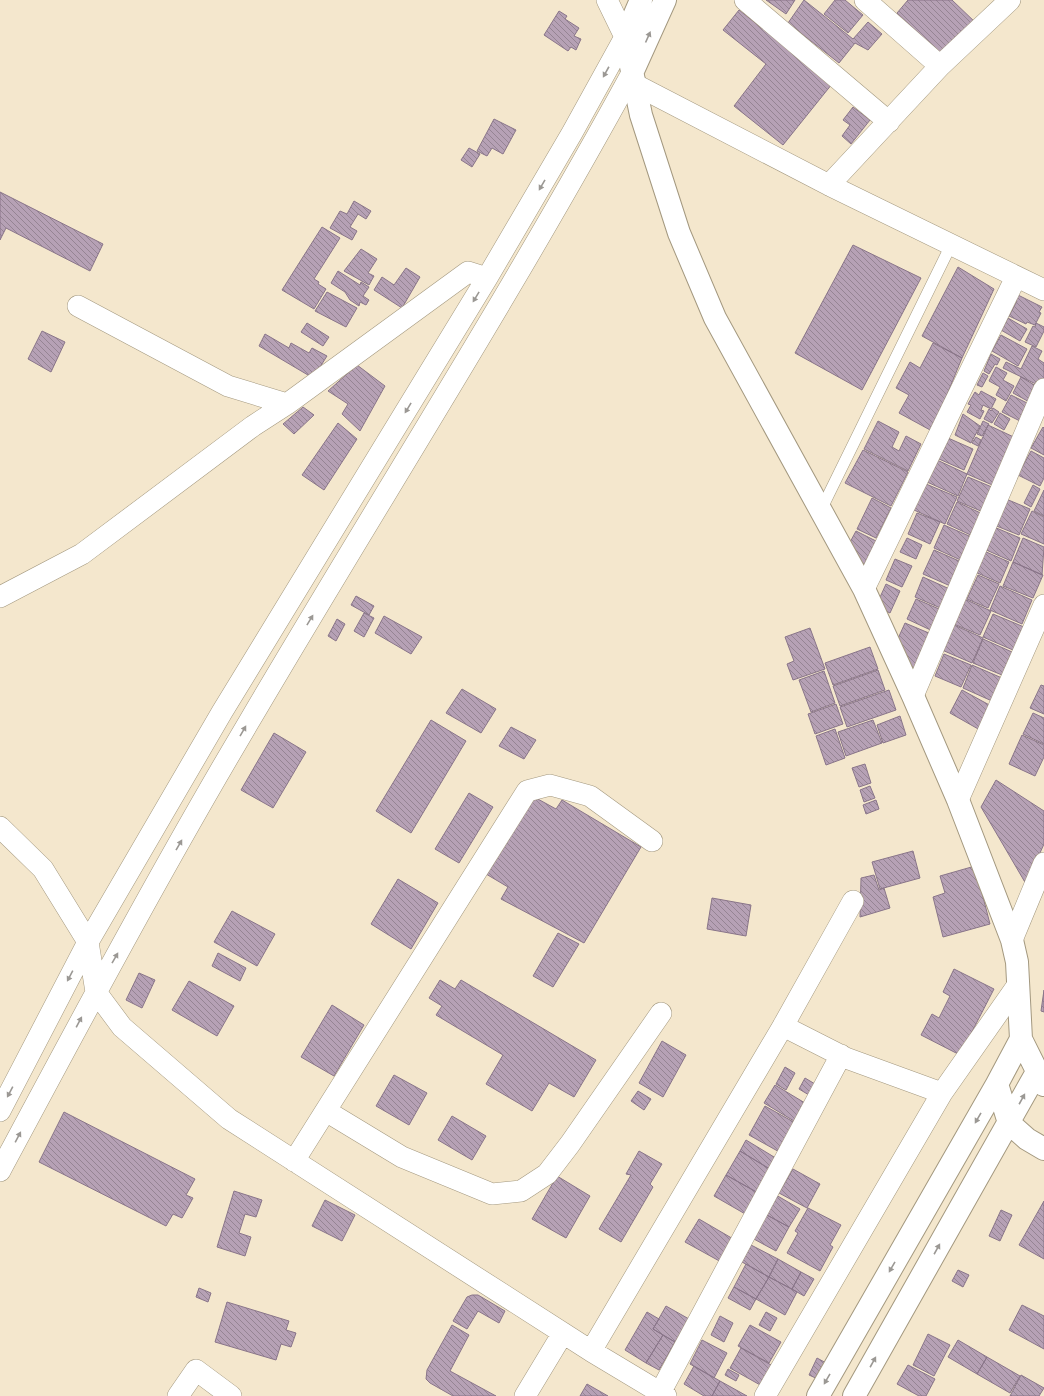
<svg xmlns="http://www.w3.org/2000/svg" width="1044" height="1396" font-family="'Fira Sans',sans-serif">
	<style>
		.building { fill: url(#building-back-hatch); stroke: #897589 }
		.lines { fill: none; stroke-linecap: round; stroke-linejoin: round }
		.service-casing { stroke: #a3987f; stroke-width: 12 }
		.minor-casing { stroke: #a3987f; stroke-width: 22 }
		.tertiary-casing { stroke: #a3987f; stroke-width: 24 }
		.service { stroke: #fff; stroke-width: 11 }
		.minor { stroke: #fff; stroke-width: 21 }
		.tertiary { stroke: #fff; stroke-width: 22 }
		.oneway { fill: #9b9894 }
	</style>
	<defs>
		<pattern id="building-back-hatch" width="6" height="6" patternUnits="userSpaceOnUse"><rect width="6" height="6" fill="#b6a1b5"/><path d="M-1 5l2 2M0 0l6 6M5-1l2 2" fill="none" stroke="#958493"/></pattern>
	</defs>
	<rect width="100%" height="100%" fill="#f4e7cd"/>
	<path class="building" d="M766 0H795L786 14Z
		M804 0 853 39 868 22 882 34 868 50 855 43 839 63 788 23Z
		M835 0H845L863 15 848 33 824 14Z
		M908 0H952L977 24 945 58 897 13Z
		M739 10 832 84 783 145 734 106 766 64 723 30Z
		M559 11 567 16 565 19 579 28 574 36 581 39 576 50 571 47 568 51 544 35Z
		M853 107 870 120 851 144 842 136 850 125 843 120Z
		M494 119 516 130 503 154 492 148 487 156 477 151Z
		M469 148 480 154 472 167 461 160Z
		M0 192 103 244 90 271 6 228 0 240Z
		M354 201 371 211 366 219 358 214 350 227 357 231 352 240 330 228 340 211 347 214Z
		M322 227 340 238 314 279 319 282 318 284 326 289 314 309 282 290Z
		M853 245 921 278 862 390 795 353Z
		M361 249 377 259 368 273 374 276 369 285 344 271Z
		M958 267 994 289 962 358 922 336Z
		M406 268 420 277 402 308 374 290 382 277 394 285Z
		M338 271 360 285 361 282 369 287 363 296 369 300 366 305 360 302 359 306 350 300 345 292 331 283Z
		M327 292 357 308 346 327 315 311Z
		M1014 293 1042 307 1039 312 1041 313 1035 325 1027 322 1026 324 1009 316 1017 301 1011 298Z
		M1008 318 1027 329 1020 341 1001 330Z
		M307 323 329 337 323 346 301 332Z
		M1036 323 1044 327V331L1036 347 1025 342 1033 326 1035 327Z
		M42 331 65 342 51 372 28 359Z
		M265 334 289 348 291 343 309 353 312 348 327 356 313 378 259 346Z
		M1001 335 1027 349 1018 366 992 351Z
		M933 343 962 358 932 431 899 413 909 395 896 388 910 362 920 368Z
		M1032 346 1042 351 1038 359 1044 363V383L1042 387 1003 368 1006 362 1021 369Z
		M991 354 1000 359 997 365 995 364 989 374 984 371Z
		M357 365 385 386 360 431 342 414 348 404 328 391Z
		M996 367 1007 373 1003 380 1014 386 1006 401 996 395 1000 387 989 381Z
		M983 373 988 376 982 387 977 385Z
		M1021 377 1041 389 1033 404 1013 393Z
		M981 391 996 399 991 409 983 405 981 410 984 411 980 419 967 412 971 405 968 404 975 392 979 395Z
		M1011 395 1029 404 1020 421 1002 412Z
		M303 407 314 415 294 434 283 424Z
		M993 408 999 412 992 423 984 419 989 409 991 411Z
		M1000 413 1010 419 1004 430 994 424Z
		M963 414 980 426 971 443 955 435Z
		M878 421 899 432 892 447 899 451 906 436 921 444 908 471 864 449Z
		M983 421 989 424 982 436 977 434Z
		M338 423 357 439 324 490 302 475Z
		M988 425 1018 439 997 487 967 474Z
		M1043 427 1044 428V455L1031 448Z
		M976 437 981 440 978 446 972 443Z
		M948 438 973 449 964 470 939 459Z
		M863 450 908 472 891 506 845 483Z
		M1031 451 1044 458V478L1040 486 1018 475Z
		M937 460 967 474 958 496 927 482Z
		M968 477 999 490 988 514 957 501Z
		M926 484 957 497 945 524 914 510Z
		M1033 485 1040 489 1031 507 1024 503Z
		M1044 490V516L1034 511Z
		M872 498 891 508 876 538 857 529Z
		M1006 499 1030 509 1019 535 994 525Z
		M957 502 987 516 977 538 947 524Z
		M1032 511 1044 517V544L1021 534Z
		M917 513 940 522 930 544 908 534Z
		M944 525 976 539 965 562 934 548Z
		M994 527 1020 538 1011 561 984 549Z
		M856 531 876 541 864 565 848 546Z
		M907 538 922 545 916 559 900 552Z
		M1023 538 1044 547 1042 575 1013 562Z
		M934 550 966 564 955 588 923 574Z
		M984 551 1009 562 1000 583 975 572Z
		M895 559 912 566 902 587 886 580Z
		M1013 562 1043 575 1033 598 1003 586Z
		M978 575 999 584 988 608 967 599Z
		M923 577 954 591 945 610 915 597Z
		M886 584 900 591 890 613 876 606Z
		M1000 586 1032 600 1022 624 990 610Z
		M356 596 374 606 369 615 351 605Z
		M960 597 991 611 980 635 949 622Z
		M916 599 946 612 937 633 907 619Z
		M364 613 374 618 364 637 354 631Z
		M993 614 1024 627 1013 650 983 637Z
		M384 616 422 637 411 654 375 633Z
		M337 619 345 624 336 641 328 636Z
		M905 623 936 636 917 679 896 643Z
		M954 625 983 638 972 663 942 650Z
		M810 628 825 669 793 680 787 664 794 661 785 637Z
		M983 639 1012 652 1002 675 973 663Z
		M870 647 878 669 833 685 825 663Z
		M944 654 971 665 961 687 935 676Z
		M972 665 1002 678 992 701 963 688Z
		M878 670 885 690 840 706 833 686Z
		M824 671 835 703 811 712 799 680Z
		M1041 685 1044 686V714L1030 708Z
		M462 689 496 709 481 733 446 713Z
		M889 690 896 710 847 727 840 707Z
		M962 690 993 707 980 730 950 713Z
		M836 704 843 724 815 734 808 714Z
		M1033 713 1044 718V744L1023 734Z
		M900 716 906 735 883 743 877 725Z
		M431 720 466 741 411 833 376 811Z
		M873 720 882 743 846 756 838 732Z
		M511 727 536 740 524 759 499 746Z
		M835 729 845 758 826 765 816 736Z
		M274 733 306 752 273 808 241 790Z
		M1022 735 1044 745V757L1035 776 1009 764Z
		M865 764 871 783 859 787 852 768Z
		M996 780 1044 811V844L1026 884 981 807Z
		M870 786 875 798 864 802 860 790Z
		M469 793 493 807 459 863 435 849Z
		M538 793 536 798 556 809 562 800 641 847 584 943 501 899 508 887 481 871Z
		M876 800 879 809 866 814 863 805Z
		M913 851 920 878 880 889 872 862Z
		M975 866 990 924 943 937 933 897 945 893 940 876Z
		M874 875 879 890 884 888 890 908 860 917 861 878Z
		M398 879 438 903 411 949 371 924Z
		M712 898 751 905 746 936 707 929Z
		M232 911 275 934 257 966 214 942Z
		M558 933 579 944 553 987 533 976Z
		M218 953 246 968 240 981 212 966Z
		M954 969 994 989 960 1055 921 1035 932 1014 939 1018 950 996 943 992Z
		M139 973 155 980 142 1008 126 1000Z
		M440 980 455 989 461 980 596 1060 574 1097 549 1083 532 1111 486 1084 503 1055 436 1015 442 1006 429 998Z
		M189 981 234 1006 217 1036 172 1010Z
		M1044 990V1012L1041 1011Z
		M332 1005 364 1025 334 1076 301 1057Z
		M662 1041 686 1055 663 1097 639 1083Z
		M785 1067 795 1073 786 1090 776 1084Z
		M394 1075 427 1093 409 1125 376 1106Z
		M805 1078 815 1084 809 1095 799 1089Z
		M775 1085 810 1106 799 1124 764 1103Z
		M638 1091 651 1099 644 1110 631 1101Z
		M765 1106 799 1125 783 1154 749 1135Z
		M64 1112 195 1179 186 1195 193 1198 182 1218 173 1214 166 1226 39 1162Z
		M452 1116 486 1136 472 1160 438 1140Z
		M746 1140 779 1160 773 1171 740 1151Z
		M639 1151 662 1164 650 1184 653 1187 621 1242 599 1229 631 1175 626 1174Z
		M740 1151 773 1171 760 1194 726 1175Z
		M793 1169 820 1184 807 1208 779 1193Z
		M726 1175 760 1194 747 1215 714 1196Z
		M557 1176 590 1196 566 1238 532 1219Z
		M234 1191 262 1200 256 1217 245 1214 239 1233 251 1237 245 1256 217 1247Z
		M776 1195 800 1209 789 1227 765 1214Z
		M325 1200 355 1215 342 1241 312 1226Z
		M1044 1201V1259L1019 1245Z
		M808 1208 841 1225 830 1245 833 1247 820 1271 787 1253 798 1233 795 1231Z
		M1001 1210 1012 1215 1000 1241 989 1236Z
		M765 1214 789 1227 776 1251 752 1238Z
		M699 1219 735 1240 723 1263 685 1242Z
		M751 1245 778 1259 769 1277 742 1262Z
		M778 1259 801 1272 792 1289 769 1277Z
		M746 1264 769 1277 756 1299 734 1287Z
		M958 1270 969 1275 963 1287 952 1281Z
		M801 1272 814 1279 804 1296 792 1289Z
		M769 1277 797 1292 785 1315 756 1299Z
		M734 1287 756 1299 750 1310 728 1298Z
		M199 1288 211 1293 208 1302 196 1297Z
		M472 1295H478L505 1311 499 1323 478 1311 467 1329 453 1321 467 1297Z
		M227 1302 289 1321 286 1330 296 1333 291 1347 281 1344 276 1360 215 1342Z
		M1022 1305 1044 1316V1349L1009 1330Z
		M666 1306 689 1319 675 1342 653 1329Z
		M647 1312 659 1319 653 1329 663 1335 646 1363 625 1350Z
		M766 1312 777 1318 770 1331 759 1325Z
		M720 1316 733 1323 724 1342 711 1335Z
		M452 1325 469 1335 450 1371 496 1396H453L430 1383 426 1379 427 1370Z
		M750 1325 781 1342 769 1363 738 1346Z
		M928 1334 950 1345 934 1376 913 1365Z
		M663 1335 675 1342 659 1370 646 1363Z
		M702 1340 727 1353 714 1378 690 1364Z
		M958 1340 987 1357 977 1374 948 1357Z
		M741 1348 773 1366 762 1386 730 1368Z
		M987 1357 1020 1376 1010 1393 977 1374Z
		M817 1358 828 1364 820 1380 809 1375Z
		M908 1365 935 1379 926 1396H919L897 1384Z
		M694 1366 720 1381 712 1396H704L684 1384Z
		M728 1369 739 1375 736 1381 725 1375Z
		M1021 1375 1044 1388 1039 1396H1010Z
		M720 1381 747 1396H712Z
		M587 1384 608 1396H580Z"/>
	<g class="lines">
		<defs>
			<path id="service" d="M821 510 951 245"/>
			<path id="minor" d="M745 0 889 122
				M940 66 1010 0
				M636 85 829 185 1044 290
				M829 185 940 66 865 0
				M78 306 228 386 287 404
				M864 589 1016 277
				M0 597 82 554 253 426 287 404 468 272 487 278
				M913 696 1044 389
				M958 800 1044 605
				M0 827 43 869 88 942 96 992 122 1027 229 1119 591 1351 666 1396
				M1012 940 1044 863
				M783 1026 846 1058 942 1093
				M0 1111 88 942 222 712 487 278 572 133 625 37 607 0
				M326 1111 402 1157 492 1194 521 1191 547 1174 570 1144 661 1013
				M294 1161 527 791 550 785 590 796 652 841
				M0 1171C81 1020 162 868 250 720 377 504 512 293 632 73
				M591 1351 783 1026 853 901
				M660 1393 841 1055
				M178 1396 196 1370 231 1396
				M525 1396 563 1333
				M765 1396 942 1093 1017 986"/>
			<path id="tertiary" d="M641 0 625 37 641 115 679 233 715 318 864 589 913 696 958 800 1012 940 1017 962 1021 1039 1044 1085
				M632 73 665 0
				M1021 1039 997 1084 1009 1123 1027 1139 1044 1149
				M818 1396 997 1084
				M854 1396 1037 1072"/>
		</defs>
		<use href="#service" class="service-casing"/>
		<use href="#minor" class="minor-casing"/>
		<use href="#tertiary" class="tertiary-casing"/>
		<use href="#service" class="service"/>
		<use href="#minor" class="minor"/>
		<use href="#tertiary" class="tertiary"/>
	</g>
	<defs><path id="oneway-solid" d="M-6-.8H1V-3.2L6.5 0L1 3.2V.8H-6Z"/></defs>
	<g class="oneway">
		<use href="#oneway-solid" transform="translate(648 37) rotate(-66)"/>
		<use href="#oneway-solid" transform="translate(606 72) rotate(119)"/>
		<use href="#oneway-solid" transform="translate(542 185) rotate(120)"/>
		<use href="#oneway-solid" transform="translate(476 297) rotate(121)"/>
		<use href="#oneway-solid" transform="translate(408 408) rotate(121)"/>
		<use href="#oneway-solid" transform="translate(310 620) rotate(-59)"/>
		<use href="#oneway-solid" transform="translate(243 731) rotate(-60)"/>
		<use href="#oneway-solid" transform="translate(179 845) rotate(-60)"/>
		<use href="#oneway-solid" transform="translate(115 958) rotate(-60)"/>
		<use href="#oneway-solid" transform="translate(70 976) rotate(118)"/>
		<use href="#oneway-solid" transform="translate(79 1022) rotate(-62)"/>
		<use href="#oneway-solid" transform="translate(10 1092) rotate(118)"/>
		<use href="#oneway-solid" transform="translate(1022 1099) rotate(-61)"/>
		<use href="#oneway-solid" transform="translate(978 1118) rotate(120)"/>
		<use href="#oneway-solid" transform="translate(18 1137) rotate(-62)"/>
		<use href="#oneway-solid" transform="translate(937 1249) rotate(-61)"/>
		<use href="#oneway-solid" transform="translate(892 1267) rotate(120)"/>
		<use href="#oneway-solid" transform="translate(873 1362) rotate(-61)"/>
		<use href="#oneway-solid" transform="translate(827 1379) rotate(120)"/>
	</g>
</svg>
